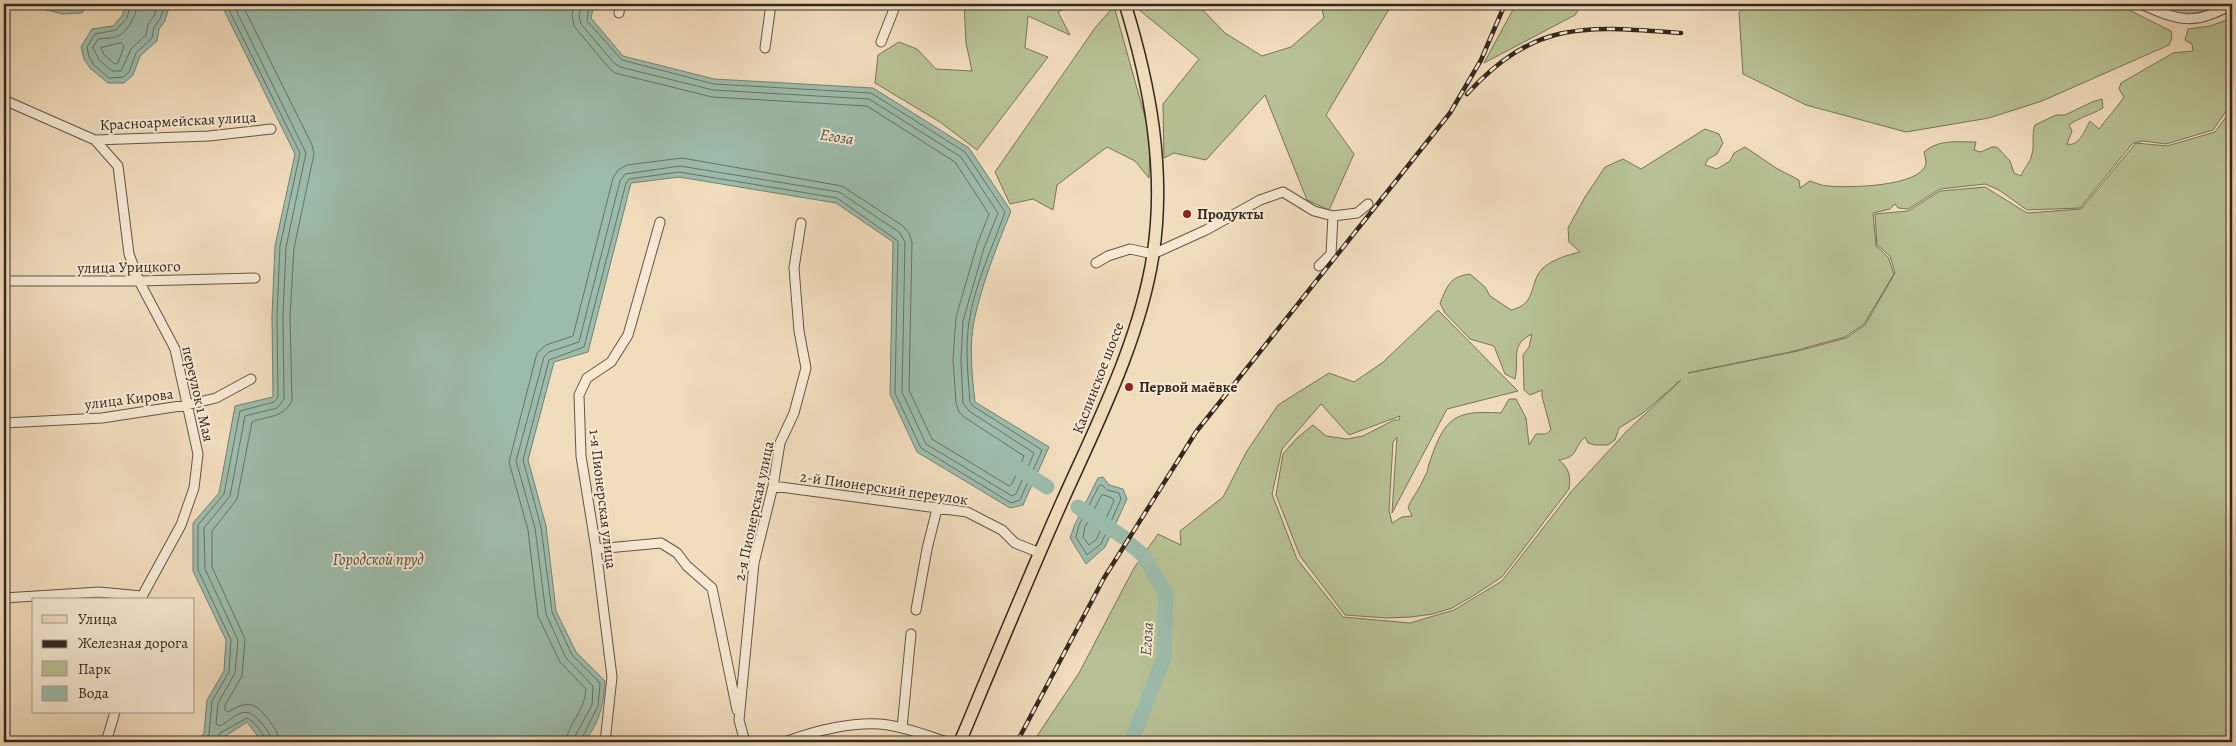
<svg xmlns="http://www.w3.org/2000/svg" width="2236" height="746" font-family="Alegreya,serif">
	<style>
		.green { fill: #b7c193; stroke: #767458; fill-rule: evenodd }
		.water { fill: #9cbcab; stroke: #728173 }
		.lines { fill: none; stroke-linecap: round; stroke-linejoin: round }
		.shore { stroke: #687264; stroke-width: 1 }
		.river { stroke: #9cbcab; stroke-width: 15 }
		.minor-casing { stroke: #635546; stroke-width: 11 }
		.major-casing { stroke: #34281e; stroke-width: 14 }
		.minor { stroke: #f6e8d3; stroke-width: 9 }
		.major { stroke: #f1dcbc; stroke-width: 11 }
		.rail-casing { stroke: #34281e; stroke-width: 4.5 }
		.rail { stroke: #f6e8d3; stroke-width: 2.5; stroke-dasharray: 8; stroke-linecap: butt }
		.poi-dot { fill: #8f2418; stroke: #f6e8d3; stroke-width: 2 }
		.labels { text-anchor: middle; stroke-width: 4; stroke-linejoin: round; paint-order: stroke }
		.street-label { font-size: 15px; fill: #34281e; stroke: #f6e8d3 }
		.poi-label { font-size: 15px; font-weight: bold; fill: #34281e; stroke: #f6e8d3; text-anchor: start }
		.water-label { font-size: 16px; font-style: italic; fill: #4e4d41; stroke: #f6e8d3 }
	</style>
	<rect width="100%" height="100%" fill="#f1dcbc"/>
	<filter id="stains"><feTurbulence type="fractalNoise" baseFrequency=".004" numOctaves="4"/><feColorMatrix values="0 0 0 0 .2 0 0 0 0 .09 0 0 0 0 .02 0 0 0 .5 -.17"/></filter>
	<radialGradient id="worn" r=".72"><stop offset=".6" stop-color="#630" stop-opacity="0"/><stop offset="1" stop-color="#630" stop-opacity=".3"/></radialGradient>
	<path class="green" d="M964 4H1074L1058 12 1070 35 1028 16 1025 48 1048 57 977 150 940 122 875 83 878 55 899 42 917 49 936 69 972 71 966 43Z
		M1132 4H1197L1225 33 1262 56 1291 47 1324 18 1321 4H1392L1326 115 1354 154 1329 210 1307 200 1265 95 1206 160 1174 153 1164 158 1163 104 1199 59Z
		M1516 4H1582L1575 15 1484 63Z
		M1745 4H2117L2171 31 2172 38 2169 45 2042 101 1989 118 1906 132 1806 105 1743 74 1739 13Z
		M2152 4H2225C2198 19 2179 17 2152 4Z
		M1114 6 1150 135 1149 178 1135 161 1107 147 1057 185 1053 210 1033 199 1010 204 995 172 1095 28Z
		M2232 18V103L2213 130 2166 144 2143 141 2133 143 2080 208 2027 210 1999 190 1985 184 1940 189 1908 209 1898 208 1895 204 1890 209 1873 213 1876 246 1888 257 1894 274 1864 324 1845 337 1790 352 1688 373 1798 351 1846 338 1865 325 1895 273 1890 256 1877 245 1875 214 1908 211 1940 191 1985 187 2027 213 2081 209 2136 143 2167 146 2215 132 2232 109V742H1033L1079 673 1134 568 1158 534 1181 545 1180 531 1223 497 1247 451 1278 405 1329 373 1354 382 1382 363 1438 310 1518 391 1447 409 1392 513 1397 437 1393 442 1389 510 1392 523 1402 517 1412 516 1408 507C1413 496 1421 487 1425 476 1428 472 1428 466 1430 461 1445 417 1455 410 1501 413L1509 399H1516L1526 418 1529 445 1536 434H1546L1551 430 1542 396V390L1530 395 1524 390 1523 355 1529 347 1532 334C1509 345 1520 359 1515 379L1505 374 1494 346 1470 339 1445 313 1440 303C1448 285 1449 277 1470 274L1485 287 1490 296 1511 310C1538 304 1528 283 1543 268 1553 259 1568 255 1580 252L1569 242 1568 228 1585 197 1605 167 1623 159 1641 169 1705 129 1719 134 1723 143 1717 154 1708 159 1705 165 1717 169 1730 161 1734 153 1745 147 1776 168 1799 180 1800 188 1810 181C1816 183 1822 186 1828 186 1848 188 1920 187 1926 164 1926 160 1925 156 1924 152 1939 139 1957 142 1976 142L1974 150 1981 152 1992 147H1997L2010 161 2014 173 2021 176C2024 167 2030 164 2032 154 2035 144 2031 136 2035 125L2056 115H2065L2092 102 2102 99 2103 108C2091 115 2080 117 2069 125L2072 131 2067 144C2079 147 2085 130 2090 121L2099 129C2107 118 2117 108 2124 97L2119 89 2121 83 2173 53 2193 51 2192 44 2185 40 2188 29 2210 26ZM1681 380 1626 432 1571 492 1502 581 1454 610 1410 623 1343 617 1297 559 1272 494 1282 449 1321 404 1349 435 1400 416 1399 420H1394L1363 436 1347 439 1326 436 1313 425 1297 438 1283 454 1276 495 1300 556 1345 615 1386 618 1411 617 1433 614 1452 608 1473 596 1502 577 1569 489C1571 476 1569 468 1559 460 1579 457 1573 448 1585 437L1588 443 1595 445H1608L1615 440 1619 428 1643 413Z"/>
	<path class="water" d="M4 4H87L82 13 63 14 42 9 4 7Z
		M126 4H170L165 21 159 29 157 41 140 56 133 75 124 83H108L90 68 84 59 81 47 92 29 113 26 122 16Z
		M221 4H594L591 18 623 56 714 79 873 88 969 148 1011 211C997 246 982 283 974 321 969 347 972 376 975 402L1049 447 1023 505 1010 508 917 452 890 394 893 242 836 203 679 177 631 183 588 352 554 362 528 460 546 526 556 611 576 652 605 681C603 706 600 722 584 742H262L247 722 224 737 220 742H197L204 733 207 700 224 671 226 640 193 571V523L219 493 235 406 273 397 272 316 275 246 295 154Z
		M1103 477 1109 485 1123 489 1127 499 1105 547 1086 564 1070 538 1075 524 1098 478Z"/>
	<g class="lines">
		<path class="shore" d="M131 4 127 18 116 30 95 34 87 47 89 57 94 65 109 78 123 77 129 72 136 53 152 38 154 27 160 19 165 4
			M137 4C137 15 127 34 115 37 110 39 104 38 98 39L93 47 99 60 112 71H121L131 49 146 35 148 24 154 16 158 4
			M233 4 306 153 286 247 283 316 284 399 277 408 245 416 230 496 204 528 205 569 238 640 235 673 218 703 216 724 220 726C239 714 246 703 263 725 267 730 271 735 272 742
			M242 4 312 145 314 154 294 248 290 316 292 400C285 418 266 416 252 422L237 499 212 531V567L245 639 242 676 225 705V710L228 712C248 700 255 702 269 720 274 728 279 733 279 742
			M121 43 124 46 118 63 115 64 104 55 101 48Z
			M1102 485 1107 490 1119 493 1121 499 1101 544 1087 555 1076 537 1079 525 1099 486Z
			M1104 495 1112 498 1114 501 1096 540 1089 545 1083 537 1085 527 1101 496Z
			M203 742 209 734 212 701 229 672 231 640 198 570V525L224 494 240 411 274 402 278 397 277 316 280 246 300 153 226 4
			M216 742 220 733 247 718C254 721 264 734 266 742
			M566 742C567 724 585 712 586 689L560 662 538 616 528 530 509 462 537 353 546 345 573 336 613 178 618 170 627 165 682 158 842 186 903 226 909 233 912 242 909 390 932 439 1009 486 1012 484 1024 456 964 417 959 412 956 403 953 359 956 317 977 245 989 214 955 162 867 106 712 97 615 73 609 68 574 26 572 16 574 4
			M574 742 575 736 592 705 593 686 566 658 546 614 535 528 516 461 544 357 549 352 579 342 620 181 625 174 680 166 839 192 899 232 905 242 902 392 926 444 1012 496 1016 494 1034 453 969 411 963 403 961 360 963 321 984 248 998 213 961 157 869 99 713 90 620 67 614 63 581 24 579 16 582 4
			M580 742 598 706 600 683 572 655 552 612 541 527 523 460 549 360 584 347 626 183 629 179 679 172 837 198 898 241 895 393 921 448 1011 503 1020 500 1042 450 973 406 970 402C968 376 965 348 969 322 974 286 993 246 1005 212L965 152 871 93 714 84 622 60 587 21 589 4"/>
		<path class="river" d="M1019 469 1047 487
			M1078 507 1123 537
			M1131 545 1143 555 1166 594 1164 658 1131 742"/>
		<defs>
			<path id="minor" d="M2141 4C2178 21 2196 26 2232 4
				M619 13 620 4
				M881 42 896 4
				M765 48 771 4
				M4 100 95 140 209 136 271 129
				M95 140 118 166 129 254 139 281 175 349 198 454 194 488 181 525 140 600
				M1333 216 1357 213 1368 204
				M1096 263 1108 256 1130 249 1153 254 1206 230 1260 200 1283 192 1314 211 1333 216 1331 254 1319 266
				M4 281H139L255 278
				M4 423 102 418 187 405 216 398 251 379
				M773 486 967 512 1002 530 1015 543 1040 553
				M596 549 661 543 677 553 687 566 712 588 737 710
				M4 598 99 592 141 596
				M916 610 927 549 937 509
				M902 728 911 634
				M106 742 115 712
				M605 742 612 677 596 549 581 456 579 395 587 378 611 362 628 335 660 222
				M745 742 739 720 754 563 773 486 780 443 794 413 806 368 799 331 794 268 801 223
				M785 742C814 731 856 720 888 725 908 728 928 736 947 742"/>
			<path id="major" d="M960 742C993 663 1026 583 1061 504 1096 426 1140 340 1153 255 1166 170 1150 85 1125 4"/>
		</defs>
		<use href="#minor" class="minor-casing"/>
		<use href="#major" class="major-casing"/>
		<use href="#minor" class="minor"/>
		<use href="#major" class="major"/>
		<defs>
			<path id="rail" d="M1467 94C1536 19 1587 26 1681 33
				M1017 742 1104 578 1196 432 1450 113 1481 60 1505 4"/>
		</defs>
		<use href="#rail" class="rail-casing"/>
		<use href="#rail" class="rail"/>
	</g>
	<g class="poi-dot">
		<circle cx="1187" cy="214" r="5"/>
		<circle cx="1129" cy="387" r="5"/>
	</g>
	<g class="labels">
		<g class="street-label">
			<text transform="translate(178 121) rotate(-3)" y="5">Красноармейская улица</text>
			<text transform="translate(129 267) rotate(-1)" y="5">улица Урицкого</text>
			<text transform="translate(1098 378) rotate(-69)" y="5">Каслинское шоссе</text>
			<text transform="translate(198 394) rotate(77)" y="5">переулок 1 Мая</text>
			<text transform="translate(129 399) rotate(-7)" y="5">улица Кирова</text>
			<text transform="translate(884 488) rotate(8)" y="5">2-й Пионерский переулок</text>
			<text transform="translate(603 499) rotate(83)" y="5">1-я Пионерская улица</text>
			<text transform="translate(754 511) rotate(-78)" y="5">2-я Пионерская улица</text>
		</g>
		<g class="poi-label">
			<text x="1197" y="219">Продукты</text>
			<text x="1139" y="392">Первой маёвке</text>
		</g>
		<g class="water-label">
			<text transform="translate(837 136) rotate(9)" y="6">Егоза</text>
			<text x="378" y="565">Городской пруд</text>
			<text transform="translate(1146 639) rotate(-86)" y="6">Егоза</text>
		</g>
	</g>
	<rect width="2236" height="746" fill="none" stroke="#f1dcbc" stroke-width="20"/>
	<rect x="5" y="5" width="2226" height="736" fill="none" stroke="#34281e" stroke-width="2.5"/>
	<rect x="10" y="10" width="2216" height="726" fill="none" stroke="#34281e"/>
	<rect x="32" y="598" width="162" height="115" fill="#f6e8d3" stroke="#a89b8b"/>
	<rect x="42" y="615" width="25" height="8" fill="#f1dcbc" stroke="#a89b8b"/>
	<text x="78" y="624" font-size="15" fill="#34281e">Улица</text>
	<rect x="42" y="640" width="25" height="8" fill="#34281e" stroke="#a89b8b"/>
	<text x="78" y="648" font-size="15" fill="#34281e">Железная дорога</text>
	<rect x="42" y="661" width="25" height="15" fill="#b7c193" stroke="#a89b8b"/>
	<text x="78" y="674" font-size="15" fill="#34281e">Парк</text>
	<rect x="42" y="686" width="25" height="15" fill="#9cbcab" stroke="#a89b8b"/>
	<text x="78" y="698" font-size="15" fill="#34281e">Вода</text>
	<rect width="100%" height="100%" filter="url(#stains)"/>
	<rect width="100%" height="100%" fill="url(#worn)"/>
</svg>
